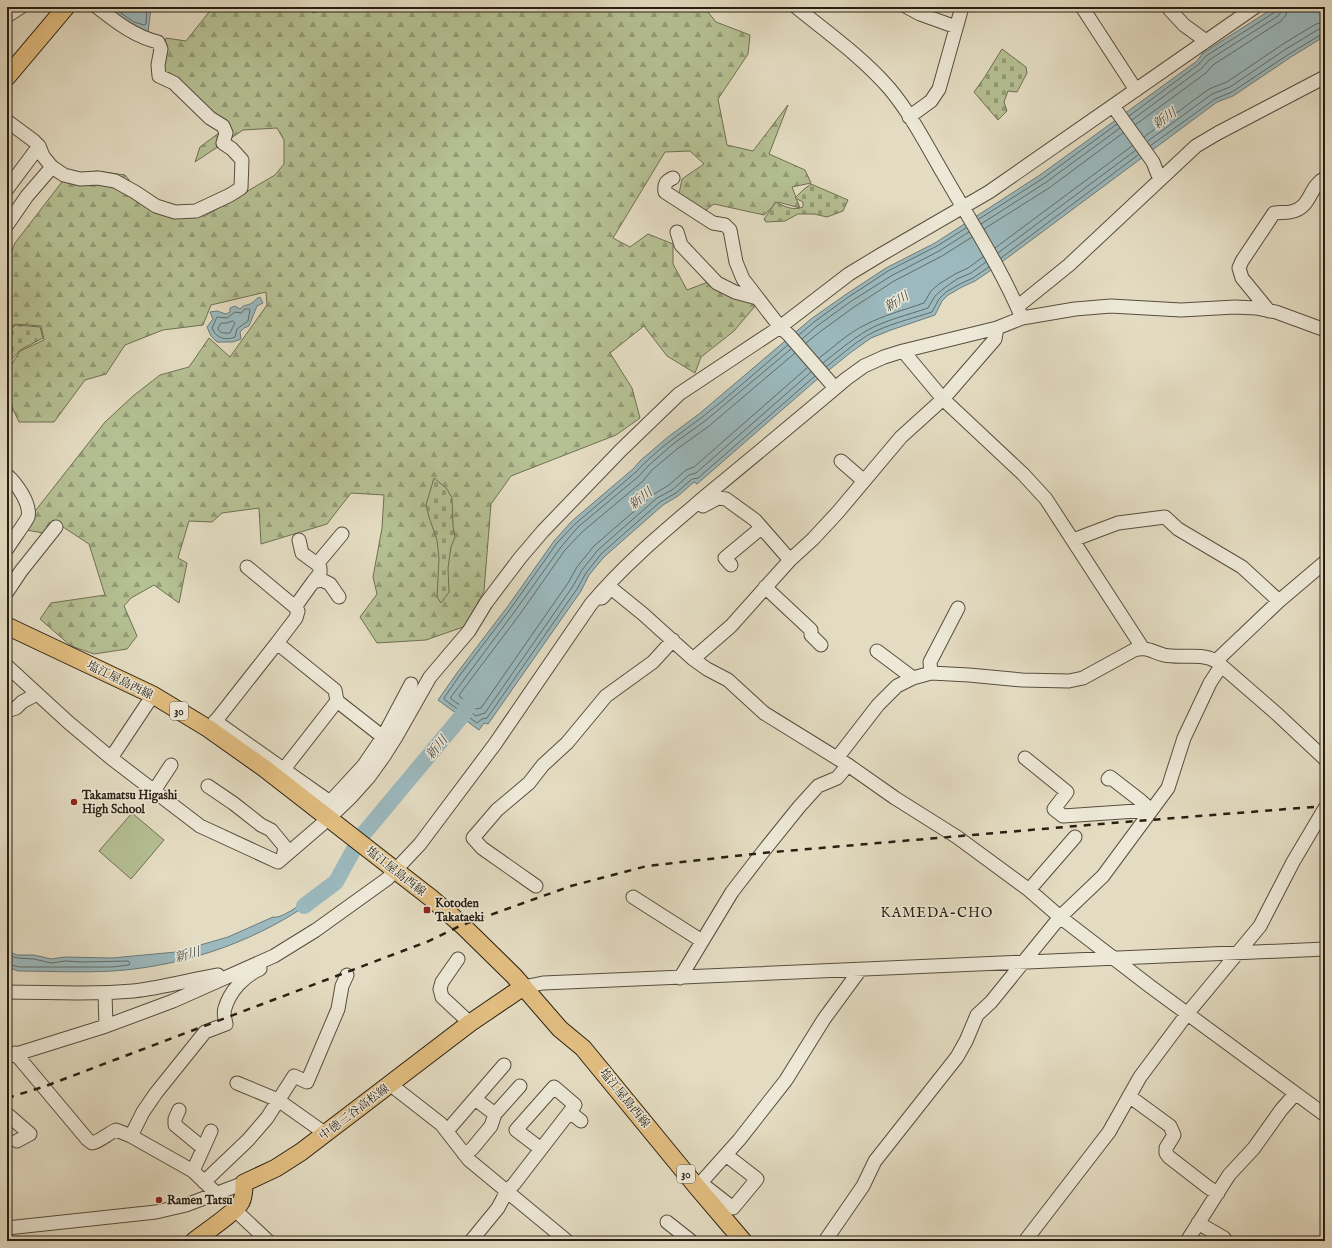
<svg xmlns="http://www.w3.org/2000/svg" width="1332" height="1248" font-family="'IM FELL English','Noto Serif JP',serif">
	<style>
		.forest { fill: url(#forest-firs); stroke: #6e7053 }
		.cemetery { fill: url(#cemetery-stones); stroke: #6e7053 }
		.park { fill: #b5c093; stroke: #6e7053 }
		.water { fill: #9bb9be; stroke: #6d7b7a }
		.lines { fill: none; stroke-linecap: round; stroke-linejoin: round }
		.shore { stroke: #626c68; stroke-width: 1 }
		.river { stroke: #9bb9be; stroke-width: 16 }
		.minor-casing { stroke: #574e3f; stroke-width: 15 }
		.major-casing { stroke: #281f13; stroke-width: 19 }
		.minor { stroke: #ede8d7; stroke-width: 13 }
		.major { stroke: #e2be81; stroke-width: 17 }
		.rail { stroke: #281f13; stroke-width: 2.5; stroke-dasharray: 7 7; stroke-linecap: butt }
		.poi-dot { fill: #8f2418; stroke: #ede8d7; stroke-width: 1.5 }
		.labels { text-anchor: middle; stroke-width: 3; stroke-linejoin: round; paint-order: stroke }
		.shield { fill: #ede8d7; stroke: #635b4e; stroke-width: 1 }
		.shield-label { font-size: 11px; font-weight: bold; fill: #281f13 }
		.street-label { font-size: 12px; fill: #281f13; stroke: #ede8d7 }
		.poi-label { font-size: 12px; font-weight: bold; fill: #281f13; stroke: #ede8d7; text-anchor: start }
		.water-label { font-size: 13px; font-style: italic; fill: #4a4d46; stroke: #ede8d7 }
		.quarter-label { font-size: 14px; letter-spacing: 1px; fill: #281f13; stroke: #ede8d7 }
	</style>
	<defs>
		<pattern id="forest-firs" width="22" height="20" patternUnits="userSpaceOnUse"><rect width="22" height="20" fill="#b5c093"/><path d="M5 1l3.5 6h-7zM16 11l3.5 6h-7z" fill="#939b77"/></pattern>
		<pattern id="cemetery-stones" width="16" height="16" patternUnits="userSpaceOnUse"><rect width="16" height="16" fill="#b5c093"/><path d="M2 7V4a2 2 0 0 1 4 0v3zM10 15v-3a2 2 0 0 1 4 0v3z" fill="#939b77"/></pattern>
	</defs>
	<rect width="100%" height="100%" fill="#e4dcc2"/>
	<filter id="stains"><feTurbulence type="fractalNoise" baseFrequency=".005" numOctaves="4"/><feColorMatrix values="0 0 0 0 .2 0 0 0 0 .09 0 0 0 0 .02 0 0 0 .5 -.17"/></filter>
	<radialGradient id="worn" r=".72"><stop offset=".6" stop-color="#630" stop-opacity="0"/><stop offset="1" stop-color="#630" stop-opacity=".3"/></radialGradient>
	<path class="forest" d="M213 7H310L313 13 331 7H704L716 22 750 35 748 54 718 99 727 145 753 151 788 105 769 154 805 170 811 183 792 187 800 208 778 202 764 215 714 204 703 212 678 199 682 179 704 164 690 151 665 152 613 238 630 247 648 234 673 244V264L687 290 708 282 746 296 755 306 734 331 701 357 695 373 667 356 644 326 610 353 632 388 640 418 616 435 511 476 491 504 484 591 466 626 426 640 377 643 360 617 377 594 373 577 382 528 384 495 351 493 327 524 261 544 259 508 222 513 212 522 189 521 178 558 187 563 179 603 154 585 131 598 124 606 137 636 127 649 94 654 71 646 40 619 51 603 105 595 89 544 57 523 43 533 21 529 105 422 133 396 160 375 189 367 209 338 230 357 267 305 266 292 211 305 203 325 163 330 125 345 106 374 85 380 54 422H19L7 396V372L20 351 44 340 41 326 15 324 7 332V264L15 243 65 178 96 171 125 175 142 196 174 216H205L275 175 284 164V140L277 128 243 130 195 162 200 147 223 130 159 67 166 38 186 41Z"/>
	<path class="cemetery" d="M1002 49 1026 67 1027 73 1017 92 1008 91 1004 102 1007 111 998 120 974 92 984 78Z
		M811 184 848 200 843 211 827 217 814 214H798L785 221 766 222 764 219 776 202C785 207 794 211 803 207V202L795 198 803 190Z
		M15 325 40 327 43 338 20 350 7 365V334Z
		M7 396C17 407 10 418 7 431Z
		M434 478 447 489 452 498 453 526 455 537 451 547 448 568 449 592 441 603 437 597 439 559 437 540 429 517 426 505Z"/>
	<path class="park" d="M132 813 164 840 131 879 99 851Z"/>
	<path class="water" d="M106 7H151L148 33 133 25Z
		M1275 7H1325V36L1291 57 1233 96 1217 102 987 273 975 281 962 287 948 295 942 301 935 315 891 330 871 338 850 353 814 382 697 484 694 482 678 496 663 505 604 557 589 575 581 591 488 724 484 723 479 730 438 700 457 673 508 606 554 541 572 521 633 469 641 460 668 437 699 414 811 319 845 295 886 268 935 243 1040 175 1197 61 1203 53Z
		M260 297 263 303 257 306 249 326 244 328 240 332 241 339 233 342H217L211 336 207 327 213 319 210 312 217 311 226 314 230 312V308L235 306 240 309C244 304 247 306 252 303 255 301 255 299 260 297Z
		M322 888 321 895C261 940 187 966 113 971 81 973 50 971 18 971L7 967V951L17 955H34L51 959 65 957 112 958 176 952 228 937 273 917C283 920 313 895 322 888Z"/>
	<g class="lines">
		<path class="shore" d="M112 7 134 22 144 25 146 24 147 7
			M1129 116 1199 64 1206 56 1275 12 1277 7
			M1132 120 1202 68 1209 60 1278 16 1281 12 1282 7
			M1135 125 1206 73 1213 65 1281 21 1286 15 1288 7
			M1144 137 1209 89 1227 82 1283 44 1316 24 1325 22
			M1148 141 1212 94 1230 87 1286 49 1319 29 1325 28
			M1150 146 1215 99 1232 92 1289 54 1322 34 1325 33
			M979 219 1042 179 1117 124
			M981 224 1045 183 1120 128
			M984 229 1049 188 1123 133
			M995 248 1132 146
			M998 253 1136 150
			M1001 258 1138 155
			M245 309H249L250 310 248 321 237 329 235 337C225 341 216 338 212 328L217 317 227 318 235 312 241 313Z
			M233 321 235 323 230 333C225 333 219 334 218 328L221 323H227Z
			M799 335 814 322 847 298 888 271 937 246 966 228
			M802 339 817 326 850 302 891 276 939 251 969 232
			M806 343 821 331 854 307 894 281 942 256 972 237
			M788 345C759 369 731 395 701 418 678 435 655 451 636 472L575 524 557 543 511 608 460 675 444 698 445 700 477 723 482 719 487 718 577 589 586 573 601 554 660 502 676 493 692 479 698 478 815 376
			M791 349 705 421 673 444 648 466 639 476 578 527 561 547 515 611 451 697V699L476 716 485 713 573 586 582 570 598 550 657 498 672 490 689 475 696 473 811 372
			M795 353 709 426 677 449 652 470 643 481 582 532 565 550 520 614 459 695 460 697 476 709 481 708 568 583 577 567 594 546 654 494 669 485 686 470 694 467 807 368
			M819 358C834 347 848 333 865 325 884 315 904 310 924 303L931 291 939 284 955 274 968 268 983 257
			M823 363C837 352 851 340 866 331 885 320 908 315 928 308L935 296 943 289 957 279 971 273 986 262
			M826 367C840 356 853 344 868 335 888 324 911 319 932 312L939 299 946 292 960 284 973 278 989 267
			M7 955 17 958 34 959 51 963 65 961 82 962 128 961 130 963 129 965 112 967H19L7 964"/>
		<path class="river" d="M304 906 336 882 360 838 461 717 472 699"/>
		<defs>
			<path id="minor" d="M796 7C828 33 862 57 889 88 911 114 927 146 944 175 971 222 1001 268 1022 318
				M907 7 920 14 956 27
				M1082 7 1136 90
				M1169 7 1170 10 1184 25 1206 41
				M7 16 21 7
				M1113 106 1153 162 1160 180
				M909 117 931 101 939 89 962 7
				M7 121 34 141 39 146 43 156 52 167 64 175 80 179 98 178 115 181 135 192 156 206 175 212 196 211 230 195 241 188 242 160 232 149 223 143 226 133 223 126 210 118 174 83 159 76 158 65 161 49 158 42C135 37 115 21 97 7
				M673 178C666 181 664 184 665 192L713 223 725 225 730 230 736 262 743 279 780 327 789 335 835 388
				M7 189 39 146
				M7 225 27 196 52 167
				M677 232 681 245 717 283 735 292 757 298
				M1017 307 1069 265 1196 146 1218 133 1325 77
				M1269 311 1242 278 1239 268 1242 261 1274 213C1279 212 1285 213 1290 212 1312 208 1308 187 1325 178
				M903 351 943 399 1023 474 1046 499 1142 647
				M841 461 864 481
				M7 475C16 483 31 503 28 517 26 522 11 542 7 549
				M703 506 718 498 726 499 755 520 790 560
				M299 540 302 553 317 564 320 568V573L313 582
				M1073 540 1118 523 1165 517 1178 529 1242 567 1279 601
				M317 564 342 534
				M731 565 725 558 761 528
				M247 567 295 607 298 611 296 618 277 643
				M765 587 811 630V635L821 645
				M7 592 21 571 56 527
				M602 598 611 588 643 614 693 659 707 669 728 680 764 713 848 765 895 798 957 837 1029 890 1060 917 1151 987 1325 1115
				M295 607 313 582 322 580 330 584 339 597
				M877 651 913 678
				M693 659 731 626 790 560 813 539 838 512 901 437 943 399 995 339 997 328
				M1216 661 1279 601 1325 562
				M7 666 68 722 111 758 200 826 278 862 328 819 351 797 369 777 384 756 396 737 430 677 469 631 486 603 520 558 543 531 621 450 679 394 780 327 849 274 882 254 989 192 1255 7
				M931 673 930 662 958 608
				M7 711 16 708 22 702 37 694
				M215 721 330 802 364 765 383 737 411 684
				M211 727 277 643 335 690 337 701 383 737
				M111 758 153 695
				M837 758 878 705 897 686 913 678 931 673 969 675 1022 680 1069 681 1083 678 1134 650C1146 646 1152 652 1164 655 1182 659 1199 652 1216 661L1277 714 1325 759
				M1025 758 1067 792 1054 809 1063 816 1151 810
				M284 769 337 701
				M1108 779 1110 777 1141 801 1151 810
				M208 786 233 803 261 825 271 830 285 847 283 857
				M154 791 171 765
				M536 886 482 848 473 838 497 810 529 783 543 765 567 743 606 696 653 662 673 640
				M1029 890 1075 837
				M633 897 702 941
				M458 959 442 982 440 989 442 997 470 1023
				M680 978 732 892 762 853 799 807 818 786 837 778 848 765
				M523 987 543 983 1325 949
				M7 992C49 992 91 995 133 991 162 988 189 980 218 975
				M105 993 106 1026
				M15 1053 87 1139 92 1143C101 1141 107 1134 116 1130L131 1136 193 1171 217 1194
				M7 1057 106 1026 173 1001 274 956 316 930 387 879 420 844 495 744 591 604C625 563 667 529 708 494 754 456 800 418 846 379L864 366 884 357 903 351 997 328 1022 318 1075 309 1111 306 1181 310 1235 307 1256 308 1276 312 1325 330
				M237 1083 278 1100 326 1134
				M391 1085 441 1124 469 1160 567 1241
				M1129 1096 1170 1126 1174 1135 1166 1148V1153L1169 1157 1209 1188 1218 1193
				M479 1102 495 1114
				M179 1110 175 1119V1125L203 1148
				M570 1112 581 1121
				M7 1114 30 1134 17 1141
				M447 1131 504 1065
				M131 1136 143 1112 156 1093 205 1032 226 1024C225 1019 223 1013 225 1008 230 991 244 976 260 969
				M464 1154 472 1149 491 1126 495 1114 520 1086
				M193 1171 211 1131
				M204 1182 248 1140 267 1118 294 1076 307 1082 338 1009 342 986 347 975
				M701 1183 733 1208 757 1179 726 1155
				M697 1187 739 1140 786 1080 824 1019 860 970
				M235 1210 268 1241
				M667 1222 691 1241
				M1198 1223 1224 1238 1226 1241
				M7 1228 156 1212 186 1205 244 1183
				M471 1241 498 1208 507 1191 514 1184 575 1105 554 1087 516 1130 541 1149
				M825 1241 863 1186 875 1161 957 1057 966 1041 977 1015 991 1002 1060 917 1103 876 1168 788 1184 738 1210 683 1221 666
				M1025 1241 1109 1132 1140 1077 1187 1014 1260 926 1293 862 1325 808
				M1187 1241 1229 1175 1254 1148 1281 1110 1295 1094"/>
			<path id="major" d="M7 77 66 7
				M7 626 153 695 209 729 264 768 431 898 462 925 514 976 560 1029 583 1048 697 1187 743 1241
				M194 1241C204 1233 237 1211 241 1202 244 1197 244 1189 244 1183L276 1168 301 1152 470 1023 523 987"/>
		</defs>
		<use href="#minor" class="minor-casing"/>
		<use href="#major" class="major-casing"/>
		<use href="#minor" class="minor"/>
		<use href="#major" class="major"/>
		<path class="rail" d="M7 1098 43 1087 429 941 462 925 571 886 647 866 762 853 1112 823 1325 806"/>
	</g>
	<g class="poi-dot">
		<circle cx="74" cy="802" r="4"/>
		<rect x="423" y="906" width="8" height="8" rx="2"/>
		<circle cx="159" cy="1200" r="4"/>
	</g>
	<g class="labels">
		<g class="shield">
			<rect x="170" y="702" width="18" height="18" rx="3"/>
			<rect x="677" y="1165" width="18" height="18" rx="3"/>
		</g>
		<g class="shield-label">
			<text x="179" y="715">30</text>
			<text x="686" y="1178">30</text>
		</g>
		<g class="street-label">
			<text transform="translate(120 680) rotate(26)" y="4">塩江屋島西線</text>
			<text transform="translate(396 871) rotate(38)" y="4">塩江屋島西線</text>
			<text transform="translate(625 1098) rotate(51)" y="4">塩江屋島西線</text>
			<text transform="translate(354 1112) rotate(-37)" y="4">中徳三谷高松線</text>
		</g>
		<g class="poi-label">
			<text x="82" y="799">Takamatsu Higashi<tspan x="82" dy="14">High School</tspan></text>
			<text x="435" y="907">Kotoden<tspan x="435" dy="14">Takataeki</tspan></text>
			<text x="167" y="1204">Ramen Tatsu</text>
		</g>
		<g class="water-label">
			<text transform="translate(1164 118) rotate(-35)" y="5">新川</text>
			<text transform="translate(896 301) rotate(-31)" y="5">新川</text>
			<text transform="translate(640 498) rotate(-39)" y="5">新川</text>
			<text transform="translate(436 747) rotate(-50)" y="5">新川</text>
			<text transform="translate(187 954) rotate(-15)" y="5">新川</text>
		</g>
		<g class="quarter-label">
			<text x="937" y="917">KAMEDA-CHO</text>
		</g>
	</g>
	<rect width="1332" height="1248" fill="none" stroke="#e4dcc2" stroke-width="24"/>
	<rect x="8" y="8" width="1316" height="1232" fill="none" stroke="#281f13" stroke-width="2"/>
	<rect x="12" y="12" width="1308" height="1224" fill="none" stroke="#281f13"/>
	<rect width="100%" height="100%" filter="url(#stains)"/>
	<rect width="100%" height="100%" fill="url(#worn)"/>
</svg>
